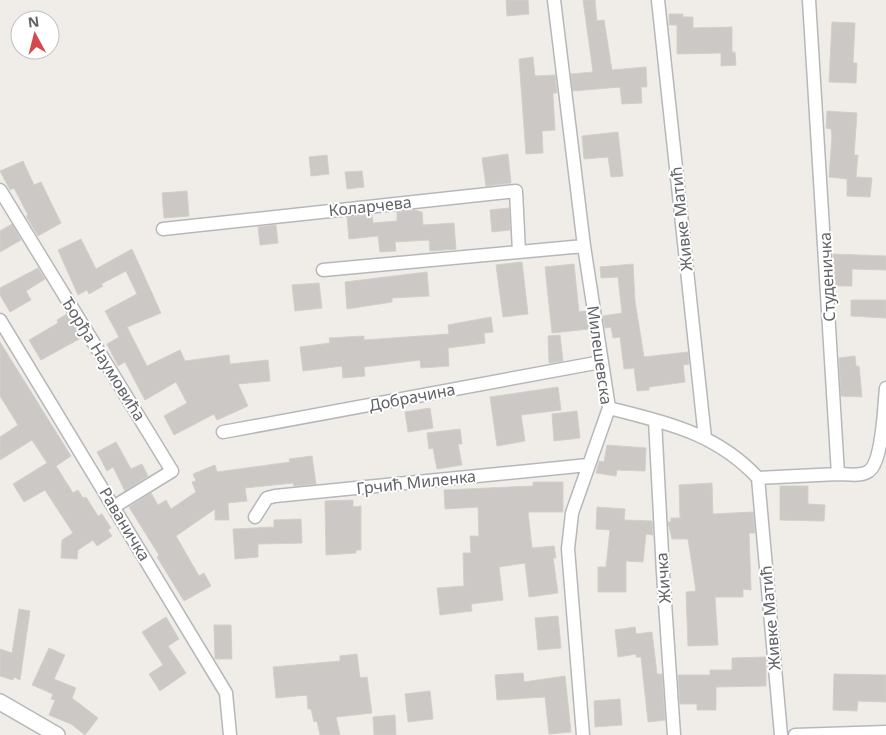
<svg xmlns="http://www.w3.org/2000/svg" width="886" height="735" font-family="'Noto Sans',sans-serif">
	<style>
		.building { fill: #cbc8c5; stroke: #d4cfc7 }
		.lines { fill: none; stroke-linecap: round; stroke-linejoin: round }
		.minor-casing { stroke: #b5b8bb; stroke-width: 15 }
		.tertiary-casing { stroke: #b5b8bb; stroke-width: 18 }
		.minor { stroke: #fff; stroke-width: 12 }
		.tertiary { stroke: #fff; stroke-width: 15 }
		.labels { text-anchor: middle; stroke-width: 4; stroke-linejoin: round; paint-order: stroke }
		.street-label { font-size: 16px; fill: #606367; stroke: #fff }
	</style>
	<rect width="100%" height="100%" fill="#f0ede9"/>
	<path class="building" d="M506 0H528L529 14 507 16Z
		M583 0H595L597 21 604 20 612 70 646 67 647 87H641L642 103 622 104 620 87 573 91 571 74 593 72Z
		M669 14H683V17H693V28L732 27V52H735L736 65 721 66V53L677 54V25H669Z
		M832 22 855 23 853 63H857L856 83 829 82Z
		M533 57 535 76 555 75 557 93H553V96L555 130 542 131 543 153 526 154 519 59Z
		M827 111 857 113 854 155H858L856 177 872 178 870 197 847 196V179L829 177 832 136 831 129 826 128Z
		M618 132 623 176 611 177 608 157 584 159 582 136Z
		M508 154 511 183 486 186 482 158Z
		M327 155 329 174 311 176 309 157Z
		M23 161 34 185 41 182 61 223 38 236 26 216 28 215 14 188 10 190 0 171Z
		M362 171 364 187 347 189 345 172Z
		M187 191 189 216 164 218 162 193Z
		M509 208 510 230 492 232 490 210Z
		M414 210 422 212 423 225 454 223 456 249 430 251 429 240 395 242 396 251 380 252 378 236 349 239 347 217 372 215 373 223 397 221V212Z
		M12 224 21 240 0 252V231Z
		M276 225 278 243 260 245 258 227Z
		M81 239 96 269 132 249 161 313 127 327 147 366 180 350 185 361 229 355 230 364 268 360 270 381 238 384 248 406 217 420 214 414 174 435 164 416 187 403 176 382 145 400 125 362 118 366 107 344 119 337 105 311 137 294 126 271 101 284 103 286 89 294 87 290 78 295 58 250Z
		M833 254 886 256V270L852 269V286H835Z
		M522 262 528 314 503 317 496 265Z
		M574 264 579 312 586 311 589 329 552 333 545 267Z
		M633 264 635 301 644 357 688 352 689 364 683 365 685 382 649 387V390L637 391 634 368 624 369 620 337 613 338 611 327 605 328 603 316 622 313 618 277 601 278 600 267Z
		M38 268 45 279 26 291 31 300 10 312 0 295V288Z
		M427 272 429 296 392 298V302L347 309 345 282Z
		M319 283 322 308 295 311 292 285Z
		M851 300H886V318L851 316Z
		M67 314 81 338 41 360 29 340 58 323 57 320Z
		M491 317 493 332 484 333 485 343 448 348 449 366 421 368 420 360 364 367 365 376 343 378 342 366 303 371 300 347 330 343 329 338 364 336V340L449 334 448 325Z
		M560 335 563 361 549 363 548 336Z
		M0 342 71 456 56 466 73 493 78 490 83 498 86 497 98 516 102 514 111 528 108 530 112 536 97 546 93 540 78 550 77 559 61 558 62 540 73 533 45 490 24 502 13 484 47 463 32 440 0 460V437L18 425 0 396Z
		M855 356 856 366H859L862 397 841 396 839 358Z
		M558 387 561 410 521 415 525 441 497 446 490 397Z
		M430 408 433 428 408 432 405 412Z
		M577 411 580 438 554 441 552 414Z
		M460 429 462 444H458L462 465 437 469 433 448 429 449 427 433Z
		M116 442 131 469 142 464 148 476 125 491 113 467 107 471 97 452Z
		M607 445 646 448 645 471 617 470 616 476 596 473 599 461 604 462Z
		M312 456 316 484 294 486 293 483 245 488 247 501 228 503 229 520H215V509L176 536 199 576 204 573 211 586 184 601 157 557 159 555 129 507 151 493 158 505 166 500 171 509 196 492 192 482 196 481 193 474 215 465 217 472 290 462 289 459Z
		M533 482H563V512H528L532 548 554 546 556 558H553L558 593 529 597 525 563 499 567 503 600 471 604 472 611 440 615 437 588 464 586 463 553H471L470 536H479L478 507 445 509 444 490 533 486Z
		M712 483 713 514 753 512 755 533H749L751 590 743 589V597H715L718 645 688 646 686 592 696 591 688 539H672L668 522H671V518H680L679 485Z
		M780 486H808V504L825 505 824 521 780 520Z
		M353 500V507L361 506V550H356V553L326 555 325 501Z
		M597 507 625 509 624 520 652 521 653 535 646 534 643 562 626 561V592H598V567H606L610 530 596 529Z
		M301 519 302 543 258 544V557L235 559 233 529 274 527V520Z
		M19 609 30 611 20 680 14 677 13 680 0 676V649L12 653Z
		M558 616 561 648 538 650 535 618Z
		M166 617 179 639 168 646 186 673 160 691 149 674 163 665 142 632Z
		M214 625H231L232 659H215Z
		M635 627 636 634 652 632 657 674H662L665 720 648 722 641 657H636V654L618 657 615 630Z
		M49 648 65 655 54 679 76 688 72 698 98 718 85 735 71 724 49 715 55 700 51 699 53 694 32 685Z
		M357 654 360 678 367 677 372 713 336 717 340 735H320L317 721 314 722 311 709H308L307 695 276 698 273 667 340 661V656Z
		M766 657V686L716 687V710H697V704H680L678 675H710V670H732V658Z
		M523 673 524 682 565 676 571 732 549 734 545 697 497 700 495 675Z
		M834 674 886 675V702L858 701 857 711 833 710Z
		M430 691 433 719 408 722 405 694Z
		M620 699 622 725 595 727 594 701Z
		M395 715 396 735H374L373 717Z"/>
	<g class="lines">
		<defs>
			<path id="minor" d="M554 0 584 246 609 408 572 513 568 549 583 735
				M658 0 705 438
				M0 190 172 471 115 506
				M163 229 516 191 519 252
				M323 270 584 246
				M0 320 226 693 230 735
				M609 408C666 423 715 432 758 478L781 735
				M655 420 663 573 674 735
				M223 432 601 362
				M838 474C847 474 861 477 869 471 883 461 884 406 886 388
				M758 478 838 474 809 0
				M255 517 267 498 275 496 588 465
				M795 735 886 732"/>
			<path id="tertiary" d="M0 702 57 735"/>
		</defs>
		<use href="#minor" class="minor-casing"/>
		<use href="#tertiary" class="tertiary-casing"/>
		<use href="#minor" class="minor"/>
		<use href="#tertiary" class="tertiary"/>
	</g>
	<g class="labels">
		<g class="street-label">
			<text transform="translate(370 206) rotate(-6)" y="6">Коларчева</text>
			<text transform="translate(681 219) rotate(-96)" y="6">Живке Матић</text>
			<text transform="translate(827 277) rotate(-93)" y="6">Студеничка</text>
			<text transform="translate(600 355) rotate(82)" y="6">Милешевска</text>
			<text transform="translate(104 359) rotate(58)" y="6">Ђорђа Наумовића</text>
			<text transform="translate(412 397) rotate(-11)" y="6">Добрачина</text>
			<text transform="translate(416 482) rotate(-6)" y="6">Грчић Миленка</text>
			<text transform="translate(125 524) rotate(59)" y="6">Раваничка</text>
			<text transform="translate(663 578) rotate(-94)" y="6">Жичка</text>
			<text transform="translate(770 618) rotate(-95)" y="6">Живке Матић</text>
		</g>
	</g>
	<g transform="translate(35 35) rotate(353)"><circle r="24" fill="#ffffff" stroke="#bfc1c2"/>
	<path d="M0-4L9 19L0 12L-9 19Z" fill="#d5494c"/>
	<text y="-8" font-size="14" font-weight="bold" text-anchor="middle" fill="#606367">N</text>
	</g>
</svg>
